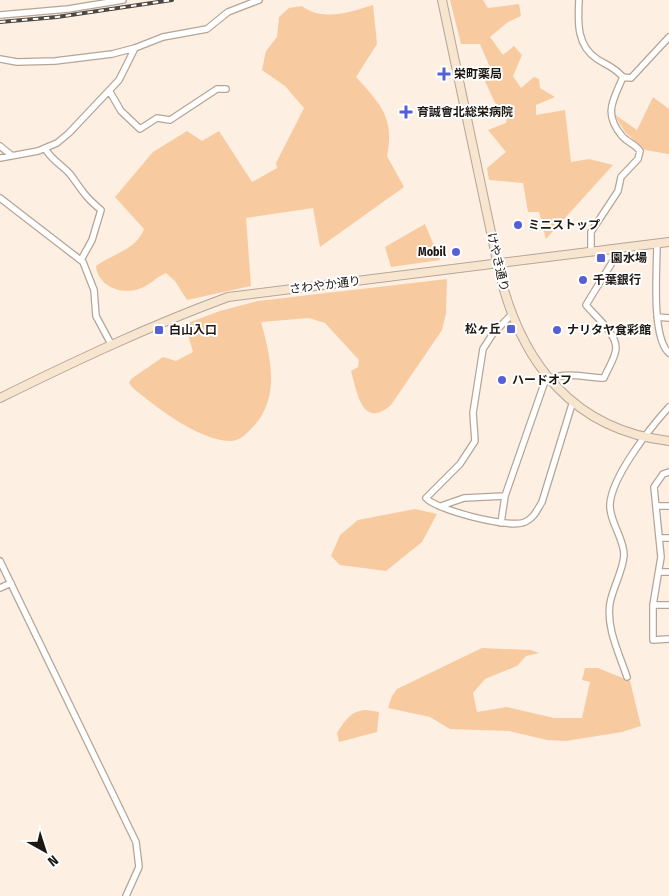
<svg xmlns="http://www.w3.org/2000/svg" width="669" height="896" font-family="'Fira Sans Condensed','Noto Sans JP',sans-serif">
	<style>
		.green { fill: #f8caa0 }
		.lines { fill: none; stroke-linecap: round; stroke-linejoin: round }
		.street-casing { stroke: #b6a596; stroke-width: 8 }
		.secondary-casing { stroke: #b6a596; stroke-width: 10 }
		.street { stroke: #fff; stroke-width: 5.5 }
		.secondary { stroke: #f8e5d0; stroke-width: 8 }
		.rail-casing { stroke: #4e473f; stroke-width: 4 }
		.rail { stroke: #fff; stroke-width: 2; stroke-dasharray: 5.5; stroke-linecap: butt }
		.poi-dot { fill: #555fd6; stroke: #fff; stroke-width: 2 }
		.labels { text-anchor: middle; stroke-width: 4; stroke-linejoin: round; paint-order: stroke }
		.poi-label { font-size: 12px; font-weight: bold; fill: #1e1812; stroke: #fff; text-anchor: start }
		.street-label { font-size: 12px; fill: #1e1812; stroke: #fff }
	</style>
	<rect width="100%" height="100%" fill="#fdefe2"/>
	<path class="green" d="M450 0H483L488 8 519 4 521 16 508 22 490 37 503 55 514 46 522 55 513 76 521 88 534 77 539 79 540 88 555 97 536 105V115L565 110 571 162 589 159 613 165 546 239 539 212H528L523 183 489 180 487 168 506 152 488 130 506 123 509 110 495 103 484 79 489 65 480 44H461Z
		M373 5 377 44 356 77C380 104 395 117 387 156L404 187 320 247 313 208 246 218 251 286 187 300 175 281 166 273C156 277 149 286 139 289 120 295 98 286 96 266 114 253 136 250 144 229L115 197 153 152 187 131 202 141 219 131 252 182 277 168 276 163 304 108 285 86 262 70 266 51 277 37 279 17 289 8 302 6C323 22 350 12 373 5Z
		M653 97 669 109V154L645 150 625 132 614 114 637 130Z
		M425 224 440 260 391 267 385 247Z
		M447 279 446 313 442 330 391 405C362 430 357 392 351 371L358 367 359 360 325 323 309 318 261 322C271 358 281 398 252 428 246 434 240 441 230 441 198 440 157 408 133 388L129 383 131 379 163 357 176 361 193 352 185 324 220 311 258 301Z
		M415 509 437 514 422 542 386 571 340 565 331 556 340 535 358 520Z
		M482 648 531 650 539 653 526 656 517 666 485 679 473 693 477 712 507 707 554 718H582L590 682 582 680 585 668H598L630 681 641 726 622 732 566 741 547 740 509 731 450 729 430 717 388 708 392 696 397 689Z
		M366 710 379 712 377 732 339 742 337 733C345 721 350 711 366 710Z"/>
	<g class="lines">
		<defs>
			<path id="street" d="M579 0C578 21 576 45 597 59 608 66 613 66 623 77 613 101 603 113 622 136 627 142 635 144 640 151L638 159 621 177 618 191 591 232V252
				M0 15 68 9 123 0
				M0 59 17 62 55 61 112 54 135 48 163 37 207 29 228 12 259 0
				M623 77 631 78 669 37
				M110 92 121 111 140 129 157 118 170 120 217 89H226
				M0 146 11 155
				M45 148C50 159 62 165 70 174 82 190 84 196 101 210L92 240 81 260
				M0 158 38 151 57 143 69 133 119 80 135 48
				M0 198 83 262 94 290 96 316 111 344
				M657 244C657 268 651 337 669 353
				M511 315 492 335 483 349 473 413 475 441 460 464 426 498C436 510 510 529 525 522 534 518 537 510 542 502L573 401
				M657 317 669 318
				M669 472 663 474 654 487 661 557 653 605V640L669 639
				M441 506 464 498 505 496
				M656 506H669
				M501 523 505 496 544 384C556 369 586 378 604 378 607 370 616 357 616 348 616 333 595 316 586 305L616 256 618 249
				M660 538H669
				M0 561 136 842 139 867 126 896
				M659 572H669
				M0 588 11 583
				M653 605H669
				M627 677C619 653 606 628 610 603 613 587 623 571 624 555 624 538 609 521 610 504 612 476 650 428 669 407"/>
			<path id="secondary" d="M442 0 500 275C522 364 574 430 669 441
				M0 398C75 361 149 326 228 297L669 242"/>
		</defs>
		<use href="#street" class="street-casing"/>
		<use href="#secondary" class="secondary-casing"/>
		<use href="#street" class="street"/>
		<use href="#secondary" class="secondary"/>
		<defs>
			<path id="rail" d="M0 22 57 17 172 0"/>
		</defs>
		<use href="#rail" class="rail-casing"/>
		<use href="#rail" class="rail"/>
	</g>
	<g class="poi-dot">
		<path d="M441.5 66.5h5v5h5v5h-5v5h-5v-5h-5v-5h5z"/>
		<path d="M403.5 104.5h5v5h5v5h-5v5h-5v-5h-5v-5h5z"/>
		<circle cx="518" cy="225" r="5"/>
		<circle cx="456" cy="252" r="5"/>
		<rect x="596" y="253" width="10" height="10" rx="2.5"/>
		<circle cx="583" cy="280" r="5"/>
		<rect x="506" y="324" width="10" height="10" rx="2.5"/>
		<rect x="154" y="325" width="10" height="10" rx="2.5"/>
		<circle cx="557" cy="330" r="5"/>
		<circle cx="502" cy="380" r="5"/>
	</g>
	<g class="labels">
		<g class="poi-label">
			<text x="454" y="78">栄町薬局</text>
			<text x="417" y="116">育誠會北総栄病院</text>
			<text x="528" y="229">ミニストップ</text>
			<text x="446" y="256" text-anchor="end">Mobil</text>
			<text x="611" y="262">園水場</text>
			<text x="593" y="284">千葉銀行</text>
			<text x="501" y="333" text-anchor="end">松ヶ丘</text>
			<text x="169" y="334">白山入口</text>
			<text x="567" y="334">ナリタヤ食彩館</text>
			<text x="512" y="384">ハードオフ</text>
		</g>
		<g class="street-label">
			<text transform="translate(498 262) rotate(77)" y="4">けやき通り</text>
			<text transform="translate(325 285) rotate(-7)" y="4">さわやか通り</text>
		</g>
	</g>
	<g transform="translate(45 851) rotate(141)" stroke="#ffffff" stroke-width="4" paint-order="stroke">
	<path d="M0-4L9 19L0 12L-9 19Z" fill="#1e1812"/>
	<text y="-8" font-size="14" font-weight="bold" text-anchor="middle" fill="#1e1812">N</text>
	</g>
</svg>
